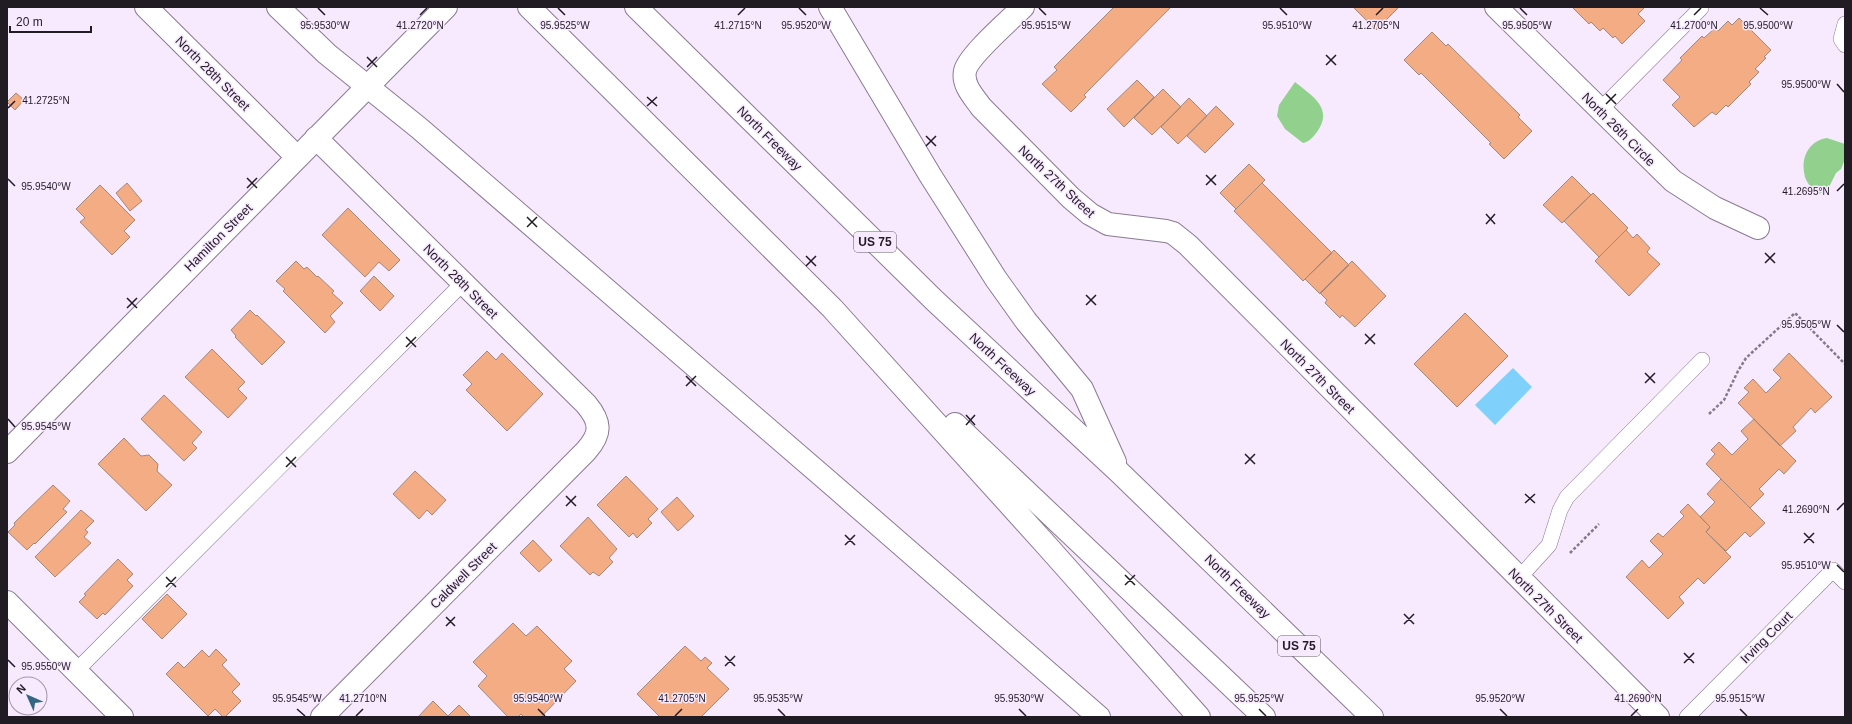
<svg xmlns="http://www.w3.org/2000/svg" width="1852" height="724" font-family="Arial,sans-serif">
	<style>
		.green { fill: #91d18d }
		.water { fill: #7fd0fb }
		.building { fill: #f3ac83; stroke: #a38879 }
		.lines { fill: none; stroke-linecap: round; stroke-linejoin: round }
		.service-casing { stroke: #8a7a92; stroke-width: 16 }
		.minor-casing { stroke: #8a7a92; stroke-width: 24 }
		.secondary-casing { stroke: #8a7a92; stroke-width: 24 }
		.motorway-casing { stroke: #8a7a92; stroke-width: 24 }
		.path { stroke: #837988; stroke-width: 2.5; stroke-dasharray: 3 2; stroke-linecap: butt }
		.service { stroke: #fff; stroke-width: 15 }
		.minor { stroke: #fff; stroke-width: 22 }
		.secondary { stroke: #fff; stroke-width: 22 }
		.motorway { stroke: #fff; stroke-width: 22 }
		.ticks { fill: none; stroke: #211b24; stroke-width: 1.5 }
		.labels { text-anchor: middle; stroke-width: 3; stroke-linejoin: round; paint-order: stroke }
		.shield { fill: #f7e9fe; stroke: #615965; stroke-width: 1 }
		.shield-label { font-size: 12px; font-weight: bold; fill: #211b24 }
		.street-label { font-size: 13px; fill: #211b24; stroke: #f7e9fe }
		.ticks-label { font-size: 10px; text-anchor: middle; fill: #211b24; stroke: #f7e9fe; stroke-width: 3; stroke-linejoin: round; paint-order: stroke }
	</style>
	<rect width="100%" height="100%" fill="#f7e9fe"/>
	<path class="green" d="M1295 82C1312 96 1334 108 1317 132 1313 137 1309 142 1303 143L1285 129 1277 116 1279 105Z
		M1827 138 1845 144V159L1841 169 1836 173 1829 187 1818 195C1814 190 1807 184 1805 177 1800 159 1808 141 1827 138Z"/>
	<path class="water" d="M1513 368 1532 387 1495 425 1475 405Z"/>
	<path class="building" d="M1114 7H1171L1084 95 1086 97 1071 112 1042 84 1057 70 1054 67Z
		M1353 7H1399L1376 30Z
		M1572 7H1645L1638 14 1645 21 1622 44 1615 36 1613 38 1603 28 1600 31 1591 22 1589 24Z
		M1739 18 1771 50 1764 57 1766 58 1755 69 1759 72 1749 82 1751 84 1728 107 1726 105 1716 115 1712 112 1694 127 1672 105 1680 97 1663 80 1682 60 1680 58 1702 36 1704 38 1715 28 1718 31 1728 21 1732 25Z
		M1432 32 1446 46 1448 44 1520 115 1518 117 1532 131 1504 159 1489 144 1491 143 1421 73 1419 75 1404 60Z
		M1137 80 1154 97 1124 127 1107 109Z
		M1163 89 1181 107 1152 135 1134 118Z
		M16 93 24 100 15 110 7 102Z
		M1189 98 1207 116 1178 144 1161 127Z
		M1216 106 1234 124 1205 153 1187 136Z
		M1249 164 1265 180 1236 209 1220 193Z
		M1572 176 1591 195 1562 223 1543 205Z
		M127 183 142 201 130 211 116 193Z
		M1262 183 1332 253 1303 281 1234 211Z
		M100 185 135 220 124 231 130 237 112 255 80 222 85 218 76 209Z
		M1593 193 1628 228 1599 257 1564 221Z
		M348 208 400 260 389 271 379 262 365 277 322 235Z
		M1626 230 1633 238 1637 234 1650 248 1647 252 1660 264 1629 296 1595 261Z
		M1334 250 1349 265 1320 294 1305 279Z
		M296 261 304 269 307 267 317 277 318 276 334 291 332 293 343 303 330 316 335 322 325 333 283 291 285 289 276 281Z
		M1352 261 1386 296 1355 327 1342 315 1340 318 1325 303 1327 300 1320 293Z
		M374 276 394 296 380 311 360 291Z
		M250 310 256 316 257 315 285 342 262 365 235 337 236 336 231 330Z
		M1465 313 1508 356 1457 407 1414 364Z
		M212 349 245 382 238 389 247 398 228 418 185 377Z
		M487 351 496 360 502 353 543 394 507 431 466 390 472 384 463 375Z
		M1789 353 1832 397 1815 413 1811 408 1793 427 1796 431 1780 446 1738 403 1749 392 1744 388 1753 379 1766 393 1781 378 1773 370Z
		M164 395 202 432 192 443 197 448 184 461 141 419Z
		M1754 419 1796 461 1784 474 1779 469 1759 489 1764 494 1750 508 1706 464 1715 454 1711 450 1719 442 1732 455 1748 439 1741 431Z
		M124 438 141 456 149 455 158 464 157 471 172 485 146 511 98 464Z
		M415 471 446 500 432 515 427 510 419 519 393 494Z
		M626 476 658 509 648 519 652 523 637 538 633 533 629 537 597 505Z
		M1721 479 1765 523 1750 537 1745 532 1726 551 1706 532 1710 527 1700 517 1715 502 1707 494Z
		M53 485 70 501 63 509 67 512 35 544 34 543 27 550 8 532 15 525 14 523Z
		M677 497 694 516 678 531 661 512Z
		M1688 504 1710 527 1706 532 1731 557 1704 584 1698 578 1679 597 1684 603 1668 619 1626 577 1642 560 1649 568 1663 554 1650 541 1658 533 1663 537 1684 516 1680 512Z
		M81 510 94 521 85 530 88 532 84 537 91 543 55 577 35 557Z
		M588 517 617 549 609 558 613 562 599 576 593 572 590 575 560 546Z
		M533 540 552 560 539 572 520 553Z
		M118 559 133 574 127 580 133 586 105 615 103 613 97 619 79 602 86 595 84 594Z
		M167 594 187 614 162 639 142 619Z
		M513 623 526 636 537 626 572 661 564 669 576 681 541 717H524L521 714 518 717H508L478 686 487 676 473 662Z
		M685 646 701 661 705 657 712 663 707 668 729 689 701 717H660L637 694Z
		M216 649 227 660 222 665 240 684 232 692 241 701 225 717H223L215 709 208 716 166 674 178 662 184 668 202 650 209 657Z
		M433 701 448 716 459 705 471 717H418Z"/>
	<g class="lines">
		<defs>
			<path id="service" d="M1845 24 1841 39 1845 45
				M1600 110 1701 8 1699 7
				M1519 578 1549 545 1560 510 1567 497 1702 360
				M76 671 463 283
				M1687 717 1833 570 1845 582"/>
			<path id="minor" d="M146 7 297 157
				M1023 7C1010 20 968 56 965 71 962 85 974 97 981 107L1071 198 1090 214 1108 224 1166 231 1173 233 1188 245 1658 717
				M1496 7 1673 181 1715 208 1758 228
				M316 138 586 404C601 422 602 433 586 451L322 717
				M7 602 122 717"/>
			<path id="secondary" d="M7 452 446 7"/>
			<path id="motorway" d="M278 7 327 54 419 128 835 487 1099 717
				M529 7 832 308 1048 547 1199 717
				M636 7 935 301 1119 472 1372 717
				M830 7 930 175 996 279 1026 321 1082 389 1115 462
				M955 424 1264 717"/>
		</defs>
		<use href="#service" class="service-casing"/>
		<use href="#minor" class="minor-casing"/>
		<use href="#secondary" class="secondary-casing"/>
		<use href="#motorway" class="motorway-casing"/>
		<path class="path" d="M1709 414 1724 400 1738 371 1746 358 1795 313 1845 364
			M1570 553 1599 524"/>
		<use href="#service" class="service"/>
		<use href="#minor" class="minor"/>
		<use href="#secondary" class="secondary"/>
		<use href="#motorway" class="motorway"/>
	</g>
	<path class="ticks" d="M318 8 325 15M558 8 565 15M799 8 806 15M1039 8 1046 15M1280 8 1287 15M1520 8 1527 15M1760 8 1768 15M420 15 427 8M738 15 745 8M1376 15 1383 8M1694 15 1701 8M1326 55 1336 65M367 57 377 67M1326 65 1336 55M367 67 377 57M1837 84 1844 92M1606 94 1616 104M647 97 657 106M1606 104 1616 94M647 106 657 97M8 108 15 101M926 136 936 146M926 146 936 136M1206 175 1216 185M247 178 257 188M8 179 15 186M1206 185 1216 175M247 188 257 178M1837 191 1844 184M1486 214 1495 224M527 217 537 227M1486 224 1495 214M527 227 537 217M1765 253 1775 263M806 256 816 266M1765 263 1775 253M806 266 816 256M1086 295 1096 305M127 298 137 308M1086 305 1096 295M127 308 137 298M1837 325 1844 332M1365 334 1375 344M406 337 416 347M1365 344 1375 334M406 347 416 337M1645 373 1655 383M686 376 696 386M1645 383 1655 373M686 386 696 376M966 415 975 425M8 419 15 427M966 425 975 415M1245 454 1255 464M286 457 296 467M1245 464 1255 454M286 467 296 457M1525 494 1535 503M566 496 576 506M1525 503 1535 494M566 506 576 496M1837 510 1844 503M1804 533 1814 543M845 535 855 545M1804 543 1814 533M845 545 855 535M1837 565 1844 572M1125 575 1135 585M166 577 176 587M1125 585 1135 575M166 587 176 577M1404 614 1414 624M446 617 455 626M1404 624 1414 614M446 626 455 617M1684 653 1694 663M725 656 735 666M8 660 15 667M1684 663 1694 653M725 666 735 656M297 709 305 716M538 709 545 716M778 709 785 716M1019 709 1026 716M1259 709 1266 716M1500 709 1507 716M1740 709 1747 716M356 716 363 709M675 716 682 709M1631 716 1638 709"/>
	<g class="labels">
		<g class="shield">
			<rect x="854" y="232" width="42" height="20" rx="3"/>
			<rect x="1278" y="636" width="42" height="20" rx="3"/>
		</g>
		<g class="shield-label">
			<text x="875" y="246">US 75</text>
			<text x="1299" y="650">US 75</text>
		</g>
		<g class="street-label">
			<text transform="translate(213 73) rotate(45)" y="5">North 28th Street</text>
			<text transform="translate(1619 129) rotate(45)" y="5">North 26th Circle</text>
			<text transform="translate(770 138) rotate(45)" y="5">North Freeway</text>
			<text transform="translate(1057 181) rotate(43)" y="5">North 27th Street</text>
			<text transform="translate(218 237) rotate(-45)" y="5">Hamilton Street</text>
			<text transform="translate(461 281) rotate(45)" y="5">North 28th Street</text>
			<text transform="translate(1003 364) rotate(43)" y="5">North Freeway</text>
			<text transform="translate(1318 376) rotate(45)" y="5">North 27th Street</text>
			<text transform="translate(463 575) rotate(-45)" y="5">Caldwell Street</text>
			<text transform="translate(1238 586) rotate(44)" y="5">North Freeway</text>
			<text transform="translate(1546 605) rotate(45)" y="5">North 27th Street</text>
			<text transform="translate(1766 637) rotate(-45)" y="5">Irving Court</text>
		</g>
	</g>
	<g class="ticks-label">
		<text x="1046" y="29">95.9515°W</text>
		<text x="1287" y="29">95.9510°W</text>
		<text x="325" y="29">95.9530°W</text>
		<text x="420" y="29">41.2720°N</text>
		<text x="565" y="29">95.9525°W</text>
		<text x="738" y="29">41.2715°N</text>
		<text x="806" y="29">95.9520°W</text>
		<text x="1376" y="29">41.2705°N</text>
		<text x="1527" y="29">95.9505°W</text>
		<text x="1694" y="29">41.2700°N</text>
		<text x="1768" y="29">95.9500°W</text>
		<text x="1806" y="88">95.9500°W</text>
		<text x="46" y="104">41.2725°N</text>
		<text x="46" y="190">95.9540°W</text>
		<text x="1806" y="195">41.2695°N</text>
		<text x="1806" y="328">95.9505°W</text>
		<text x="46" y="430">95.9545°W</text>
		<text x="1806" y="513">41.2690°N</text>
		<text x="1806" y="569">95.9510°W</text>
		<text x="46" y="670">95.9550°W</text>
		<text x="363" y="702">41.2710°N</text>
		<text x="682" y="702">41.2705°N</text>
		<text x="297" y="702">95.9545°W</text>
		<text x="538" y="702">95.9540°W</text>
		<text x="778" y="702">95.9535°W</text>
		<text x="1019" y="702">95.9530°W</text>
		<text x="1259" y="702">95.9525°W</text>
		<text x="1500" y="702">95.9520°W</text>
		<text x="1638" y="702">41.2690°N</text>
		<text x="1740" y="702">95.9515°W</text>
	</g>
	<rect width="1852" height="724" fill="none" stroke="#211b24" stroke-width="16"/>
	<g transform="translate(28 696) rotate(315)"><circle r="19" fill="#f7e9fe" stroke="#a197a7"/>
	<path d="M0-3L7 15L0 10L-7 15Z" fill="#326683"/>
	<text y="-6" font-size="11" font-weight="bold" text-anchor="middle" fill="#211b24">N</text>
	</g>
	<path d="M10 26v6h81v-6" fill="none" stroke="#211b24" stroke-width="2"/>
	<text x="16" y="26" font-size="12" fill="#211b24" stroke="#f7e9fe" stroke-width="3" paint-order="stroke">20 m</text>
</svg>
